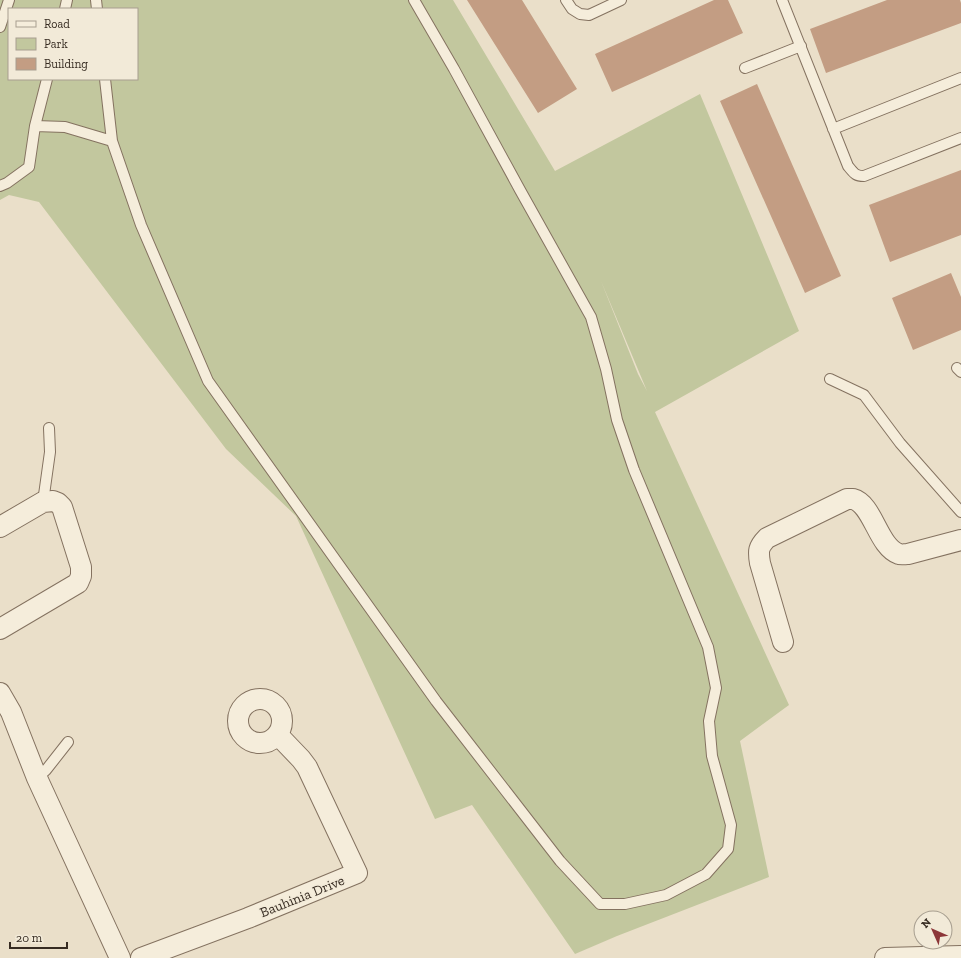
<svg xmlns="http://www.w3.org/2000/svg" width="961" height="958" font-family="'Zilla Slab',serif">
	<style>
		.green { fill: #c2c79e; fill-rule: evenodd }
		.building { fill: #c39d83 }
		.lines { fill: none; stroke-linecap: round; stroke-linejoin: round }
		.lane-casing { stroke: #847260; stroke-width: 12 }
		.street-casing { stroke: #847260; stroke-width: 22 }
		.lane { stroke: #f5eddb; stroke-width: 10 }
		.street { stroke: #f5eddb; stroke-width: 20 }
		.labels { text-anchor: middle; stroke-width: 3; stroke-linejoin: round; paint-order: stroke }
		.street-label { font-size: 14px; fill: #362b21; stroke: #f2ead8 }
	</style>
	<rect width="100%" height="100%" fill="#eadfc9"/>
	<path class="green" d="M0 0H453L555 171 700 94 799 331 655 412 789 705 740 741 769 877 617 936 575 954 472 805 435 819 296 516 226 449 39 202 9 195 0 200ZM9 9H137V79H9ZM601 281 647 391 638 374Z"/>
	<path class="building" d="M467 0H522L577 89 538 113Z
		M714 0H728L743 33 612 92 595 54Z
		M887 0H960L961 3V23L826 73 810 29Z
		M757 84 841 276 805 293 720 101Z
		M961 170V235L890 262 869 205Z
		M951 273 961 297V330L913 350 892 298Z"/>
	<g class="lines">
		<defs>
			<path id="lane" d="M96 0 97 9
				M566 0 572 9 580 14 589 15 621 0
				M782 0 848 166C854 173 855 176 864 176L961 138
				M65 9 67 0
				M0 27 9 0
				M745 68 801 46
				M47 79 35 126 65 127 112 141
				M105 79 112 141 141 225 208 381 436 701 560 861 600 904H625L666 895 706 874 728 849 731 825 712 756 709 721 716 688 708 647 634 470 617 420 606 369 591 317 520 190 454 69 414 0
				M833 129 961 78
				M0 186 7 183 29 167 35 126
				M957 368 961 372
				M830 379 864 395 900 443 961 512
				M43 502 50 452 49 428
				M37 778 46 770 68 742"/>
			<path id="street" d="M0 527 43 502 53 501 58 503 62 507 81 567V576L78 583 0 629
				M783 642 760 563C758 551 758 547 767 538L847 499C849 499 851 499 853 499 873 504 878 547 899 554 901 555 905 554 908 554L961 540
				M0 693 11 712 37 778 120 958
				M238 721a22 22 0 1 1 44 0a22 22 0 1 1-44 0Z
				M141 958 248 918 357 873 307 767 301 759 278 735
				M885 958 961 956"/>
		</defs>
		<use href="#lane" class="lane-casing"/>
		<use href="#street" class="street-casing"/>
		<use href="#lane" class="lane"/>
		<use href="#street" class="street"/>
	</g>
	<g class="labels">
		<g class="street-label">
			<text transform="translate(302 896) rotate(-22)" y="5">Bauhinia Drive</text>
		</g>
	</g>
	<rect x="8" y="8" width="130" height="72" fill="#f2ead8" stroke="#a79e8f"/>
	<rect x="16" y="21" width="20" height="6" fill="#f5eddb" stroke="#a79e8f"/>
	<text x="44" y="28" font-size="12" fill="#362b21">Road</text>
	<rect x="16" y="38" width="20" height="12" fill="#c2c79e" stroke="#a79e8f"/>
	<text x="44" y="48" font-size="12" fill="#362b21">Park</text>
	<rect x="16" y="58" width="20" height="12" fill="#c39d83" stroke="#a79e8f"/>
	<text x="44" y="68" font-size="12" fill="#362b21">Building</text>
	<g transform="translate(933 930) rotate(315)"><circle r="19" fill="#f2ead8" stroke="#a79e8f"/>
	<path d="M0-3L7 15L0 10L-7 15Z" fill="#8c3638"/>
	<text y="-6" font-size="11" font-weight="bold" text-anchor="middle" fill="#362b21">N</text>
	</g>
	<path d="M10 942v6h57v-6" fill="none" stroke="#362b21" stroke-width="2"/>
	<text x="16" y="942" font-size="12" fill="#362b21" stroke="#f2ead8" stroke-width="3" paint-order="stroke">20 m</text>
</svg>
